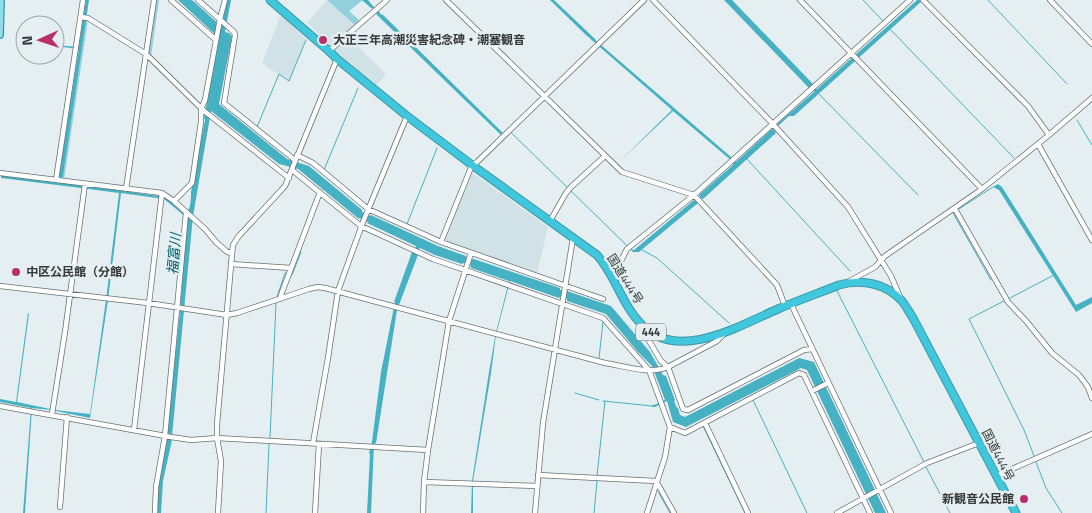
<svg xmlns="http://www.w3.org/2000/svg" width="1092" height="513" font-family="'Titillium Web','Noto Sans JP',sans-serif">
	<style>
		.built { fill: #d0e2e6 }
		.green { fill: #91d0dc }
		.water { fill: #45b1c3 }
		.lines { fill: none; stroke-linecap: round; stroke-linejoin: round }
		.stream { stroke: #45b1c3; stroke-width: 1 }
		.minor-casing { stroke: #687173; stroke-width: 6 }
		.major-casing { stroke: #3c95a3; stroke-width: 8 }
		.highway-casing { stroke: #3c95a3; stroke-width: 9 }
		.minor { stroke: #fff; stroke-width: 4.5 }
		.major { stroke: #8dddeb; stroke-width: 5.5 }
		.highway { stroke: #41c7dd; stroke-width: 7 }
		.poi-dot { fill: #ba2f68; stroke: #e5eff1; stroke-width: 2 }
		.labels { text-anchor: middle; stroke-width: 5; stroke-linejoin: round; paint-order: stroke }
		.shield { fill: #e5eff1; stroke: #696f70; stroke-width: 1 }
		.shield-label { font-size: 11px; font-weight: bold; fill: #343838 }
		.poi-label { font-size: 12px; font-weight: bold; fill: #343838; stroke: #e5eff1; text-anchor: start }
		.street-label { font-size: 12px; fill: #343838; stroke: #e5eff1 }
		.water-label { font-size: 14px; font-style: italic; fill: #00616e; stroke: #e5eff1 }
	</style>
	<rect width="100%" height="100%" fill="#e5eff1"/>
	<path class="built" d="M327 0 355 25 346 35 386 74 375 86 360 74 335 52 332 46 307 23Z
		M282 16 306 39 289 82 262 63 280 17Z
		M470 171 548 227 537 274 444 241Z"/>
	<path class="green" d="M156 0H159L151 57 148 54Z
		M327 0H363L349 11 359 20 355 25Z
		M82 19H88L64 180 58 179Z"/>
	<path class="water" d="M86 0H89L62 182 82 185 83 187 87 186 159 196 160 197 164 198 165 197 185 215C191 209 191 200 191 192L205 120 204 118 219 38 178 0H192L222 27 226 0H231L225 32 229 33 232 36 219 104 287 159 309 166 362 210V212L370 216 371 215 438 246 466 256V257L473 259H474L560 288V290L567 292V291L611 306 650 352 663 375 666 376 675 400 674 401 677 408H678L680 415 685 417 799 358 814 362 886 513H875L807 370 801 368 686 427 673 422 667 401 655 407H652V405H654L665 400 652 366 638 352 606 314 567 301V299L560 297 559 298 510 281 496 335 491 373 473 481V513H471L472 481 489 372 496 332 509 281 471 268V266L463 263 462 264 435 255 420 248 418 250 415 249 416 246 367 223 368 222 359 218V219L298 169 279 164 211 111 193 216 172 436 171 439 172 440 163 481 161 513H157L159 479 167 439 169 438 167 435 180 311 187 218 164 199 121 193 108 300 90 418 51 410 32 408 25 513H23L31 408 0 402V399L16 402 28 313 29 314 17 402 55 410 90 414 106 300 119 193 81 188 69 286 81 188 1 178V175L54 182H60L61 178 59 177 79 49 55 46V45L79 47Z
		M362 0H368L378 12 379 11 381 15 382 14 503 133 511 132 631 249 634 250 694 200 695 201 700 197 699 195 733 165V162L673 111 618 163 672 110 586 35 550 0H554L595 39 599 45H601L731 157 735 162 737 161 772 129 773 130 776 125 814 92V90L810 87 809 88 724 0H732L813 84 812 85 815 89H817L917 0H923L794 116H789L778 126 775 132 776 133 703 199 701 198 697 202 698 203 639 252H633L511 133 501 135 376 14 377 13 372 8H371Z
		M998 184 1002 187 1076 305 1092 297V303L1076 312 999 190 993 187Z
		M412 252 418 255 397 310 376 443 374 444 371 513H367L370 454 369 453 370 449H371L381 372 395 302H394Z"/>
	<g class="lines">
		<path class="stream" d="M863 0 883 21
			M988 0 1067 84
			M890 29 1014 158
			M819 94 918 195
			M1077 120 1092 145
			M257 127 279 74 289 81 306 40
			M746 158 850 271
			M324 170 358 88
			M959 209 993 187
			M953 213 991 280
			M407 224 437 148
			M642 250 657 258 729 323
			M291 275H292L301 252 300 251V250
			M837 291 924 462
			M277 297 285 273H287
			M1010 298 1054 275
			M1004 301 969 319 1024 430 1034 456
			M599 358 603 322
			M575 393 599 400
			M753 400 807 513
			M603 401 652 406
			M703 426 745 513
			M270 438 276 303
			M1036 462 1046 488 1062 513
			M926 467 950 513
			M597 476 605 401
			M659 493 670 513
			M266 513 269 444
			M594 513 597 481"/>
		<defs>
			<path id="minor" d="M171 0 216 40
				M198 0 234 32 235 35 224 103 295 160
				M446 0 622 172 694 195 777 285 785 306
				M653 0 772 123 848 207 891 276 900 297
				M800 0 982 189
				M923 0 1028 106 1049 135
				M1050 0 1092 44
				M81 17 88 18 146 54 203 110 289 178
				M329 51 387 0
				M1038 144 1092 240
				M297 155 313 163 368 209 441 242 603 299
				M292 170 361 226 433 259 603 318 649 370 670 427 665 457 647 513
				M0 173 162 193 174 201 205 229 216 242 226 251 232 254 217 424V438L221 461 218 513
				M56 180 83 0
				M126 189 154 0
				M174 201 192 183 201 122V109L205 100 220 19 225 0
				M955 209 1008 302 1027 322 1052 353 1079 375 1088 387 1092 398
				M550 221 566 193 571 187 605 156
				M441 242 472 165 477 162 644 0
				M232 254 233 245 238 237 285 186 337 59
				M231 264 291 268
				M610 272C620 267 622 258 627 249L694 195 910 0
				M848 282 875 267 885 256 982 189 1049 135 1092 98
				M0 286 148 303 227 315 237 313 309 289 318 287 325 288 605 363C625 366 649 375 668 367L717 341 724 334
				M280 299 281 295 320 192
				M791 304 891 513
				M643 327 645 334 661 361 668 367 683 409 688 410 804 350 812 349
				M812 391 828 383
				M0 406 171 437 191 440 217 438 428 450
				M52 414 65 332 85 184
				M705 423 748 513
				M670 427 685 433 799 373 804 375 870 513
				M134 430 162 193
				M313 443 328 358 338 291 363 222 407 116
				M538 475 656 481
				M996 476 1092 434
				M656 481 674 513
				M424 482 537 486
				M60 507 67 417
				M155 513 156 487 165 436 186 213
				M315 513 319 444
				M423 513 424 482 428 450 449 321 471 253
				M535 513 543 423 573 238
				M837 513 927 463 979 443"/>
			<path id="major" d="M0 35 1 0"/>
			<path id="highway" d="M270 0 329 51 337 59 407 116 472 165 597 255C616 276 622 306 643 326 679 362 741 325 778 309 799 300 819 293 839 285 862 279 886 283 902 301 906 306 909 312 913 318L1016 513"/>
		</defs>
		<use href="#minor" class="minor-casing"/>
		<use href="#major" class="major-casing"/>
		<use href="#highway" class="highway-casing"/>
		<use href="#minor" class="minor"/>
		<use href="#major" class="major"/>
		<use href="#highway" class="highway"/>
	</g>
	<g class="poi-dot">
		<circle cx="323" cy="40" r="5"/>
		<circle cx="16" cy="272" r="5"/>
		<circle cx="1024" cy="499" r="5"/>
	</g>
	<g class="labels">
		<rect class="shield" x="636" y="323.5" width="30" height="17" rx="4"/>
		<g class="shield-label">
			<text x="651" y="336">444</text>
		</g>
		<g class="poi-label">
			<text x="333" y="44">大正三年高潮災害紀念碑・潮塞観音</text>
			<text x="26" y="276">中区公民館（分館）</text>
			<text x="1014" y="503" text-anchor="end">新観音公民館</text>
		</g>
		<g class="street-label">
			<text transform="translate(625 279) rotate(58)" y="4">国道444号</text>
			<text transform="translate(998 455) rotate(63)" y="4">国道444号</text>
		</g>
		<g class="water-label">
			<text transform="translate(174 254) rotate(-85)" y="5">福富川</text>
		</g>
	</g>
	<g transform="translate(40 40) rotate(267)"><circle r="24" fill="#e5eff1" stroke="#9ea6a7"/>
	<path d="M0-4L9 19L0 12L-9 19Z" fill="#ba2f68"/>
	<text y="-8" font-size="14" font-weight="bold" text-anchor="middle" fill="#343838">N</text>
	</g>
</svg>
